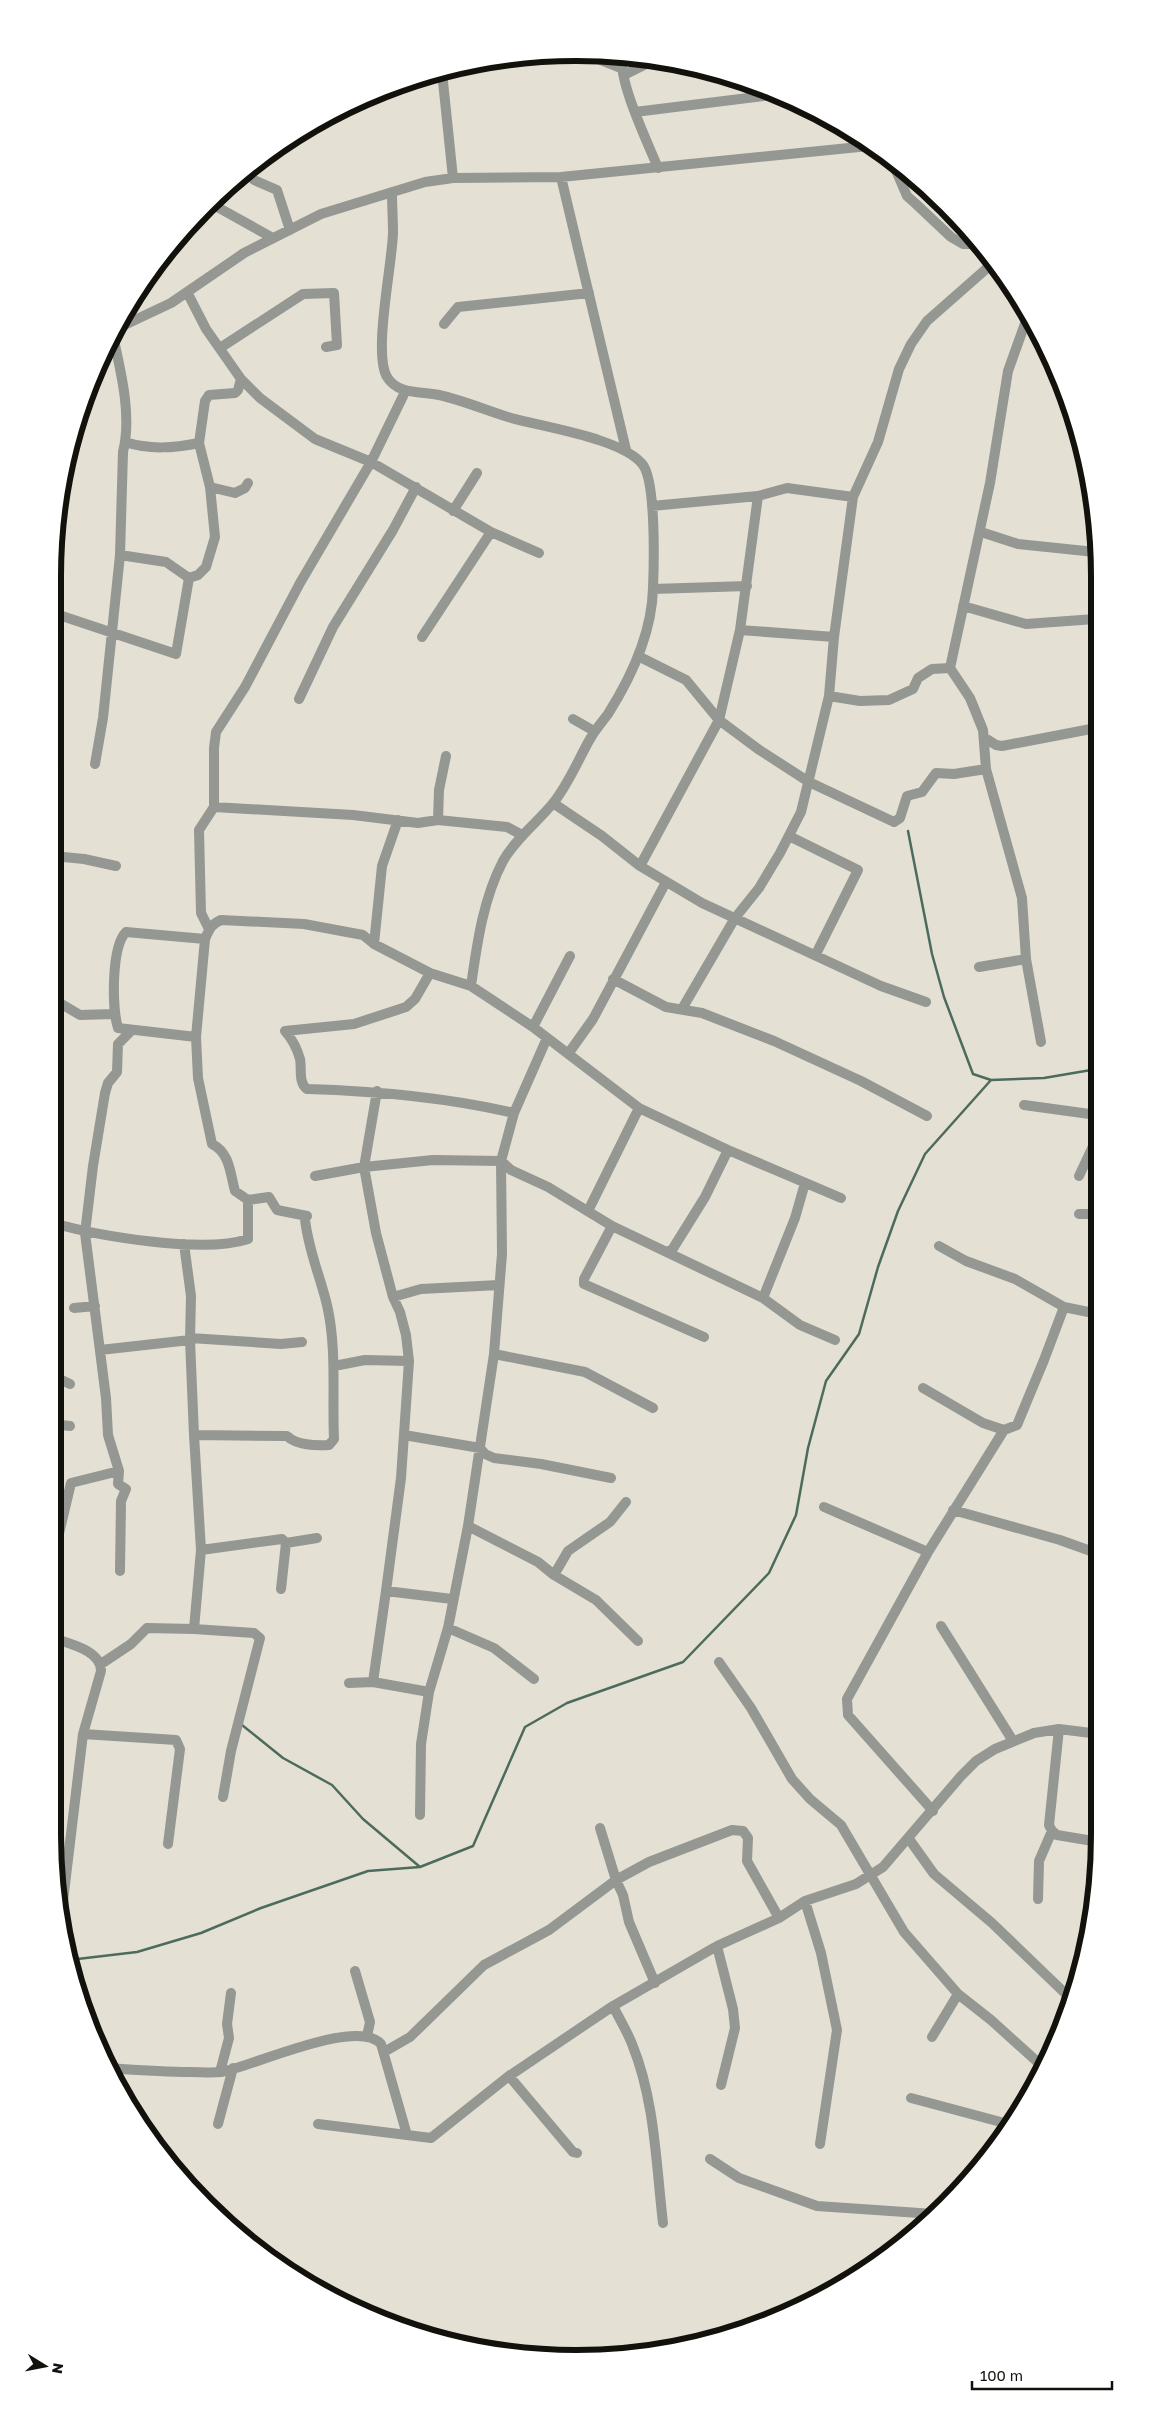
<svg xmlns="http://www.w3.org/2000/svg" width="1152" height="2411" font-family="'Golos Text',sans-serif">
	<style>
		.lines { fill: none; stroke-linecap: round; stroke-linejoin: round }
		.stream { stroke: #4d6b5d; stroke-width: 2.5 }
		.street { stroke: #949792; stroke-width: 10 }
		.rim { fill: none; stroke: #12110c; stroke-width: 6 }
	</style>
	<rect width="100%" height="100%" fill="#e4e1d4"/>
	<g class="lines">
		<path class="stream" d="M908 831 932 954 944 997 973 1074 991 1080
			M242 1725 283 1758 332 1785 363 1819 420 1867
			M69 1960 137 1952 201 1933 261 1908 368 1871 420 1867 473 1846 525 1727 567 1703 683 1662 769 1573 796 1515 808 1448 826 1381 859 1334 878 1267 898 1211 925 1154 991 1080 1044 1078 1097 1069"/>
		<path class="street" d="M583 53 621 68
			M622 57C619 83 647 141 658 168
			M442 72 453 178
			M624 75 654 60
			M635 112 780 94
			M891 159 907 196 916 204 951 237 963 244H978
			M561 177 626 450
			M254 180 277 190 290 230
			M392 192C392 206 393 220 393 233 392 266 373 353 387 377 398 395 421 391 439 395 462 400 485 410 508 417 541 427 623 438 643 465 656 483 654 564 653 588 652 633 632 676 608 714 602 722 595 730 590 739 578 760 569 783 554 802 538 822 516 838 503 861 483 899 477 944 471 986
			M210 203 273 238
			M187 292 206 329 241 379 260 398 315 439 371 462 491 532 539 553
			M1027 318 1008 371 990 483 950 668 970 698 983 730 986 769 1022 898 1026 959 1041 1042
			M444 324 458 307 589 293
			M118 328 171 303 244 253 321 214 425 182 453 178 561 177 869 146
			M220 348 303 294 334 293 337 345 326 347
			M405 392 371 462 300 583 245 687 216 732 214 748V807L353 815 418 823 438 820 507 827 522 835
			M125 442C150 450 174 448 199 443
			M210 487 235 493 245 488 248 483
			M652 506 758 496 787 488 853 497
			M453 511 477 473
			M981 532 1018 544 1095 552
			M120 555 166 562 189 578
			M653 589 747 586
			M963 606 1026 624 1095 619
			M53 613 176 654 189 578 198 575 206 567 215 537 210 487 199 443 205 401 209 395 235 393 238 390 241 379
			M740 630 834 637
			M422 637 491 532
			M638 656 686 680 719 720 758 749 809 782 894 822 900 818 907 796 922 792 936 773 954 774 986 769
			M829 696 860 701 889 700 913 689 918 678 932 669 950 668
			M299 699 333 627 393 530 416 487
			M573 719 594 731
			M985 738 996 745 1002 746 1096 728
			M95 764 103 718 120 555 123 452C132 416 121 372 113 336
			M553 803 602 836 640 866 702 903 881 986 926 1002
			M438 820 439 790 446 756
			M789 836 858 870 816 954
			M53 856 84 859 116 866
			M640 866 719 720 740 630 758 496
			M209 929 201 913 199 830 214 807
			M374 944 382 866 398 820
			M979 967 1026 959
			M613 979 666 1007 702 1013 774 1041 861 1081 927 1116
			M53 999 80 1015 113 1014
			M682 1009 735 918 759 888 780 853 801 812 829 696 834 637 853 497 878 442 899 369 911 344 927 321 994 262
			M533 1027 570 956
			M285 1031C293 1040 297 1048 300 1059 302 1069 298 1082 307 1089 378 1091 445 1097 514 1113
			M285 1031 354 1024 406 1007 415 999 430 973
			M196 1037 118 1028C112 1009 111 947 126 932L205 939
			M568 1054 593 1019 666 882
			M377 1091 364 1167 376 1233 393 1297 400 1312 406 1335 409 1361 401 1478 386 1591
			M1024 1105 1097 1115
			M315 1176 364 1167 433 1160 501 1161 511 1170 548 1187 612 1226 763 1298 800 1325 835 1340
			M1079 1176 1094 1144 1097 1132
			M588 1211 639 1108
			M1079 1214H1097
			M53 1223C98 1236 204 1254 248 1239V1200
			M612 1226 584 1279V1284L704 1337
			M184 1244 191 1296 190 1340 194 1435 201 1550 194 1629 254 1633 260 1638 231 1751 223 1797
			M939 1246 966 1261 1015 1279 1064 1307 1098 1314
			M668 1251 672 1250 705 1197 728 1150
			M393 1297 421 1289 499 1285
			M763 1298 795 1218 805 1183
			M74 1308 95 1306
			M190 1338 281 1344 302 1342
			M100 1350 190 1340
			M494 1354 585 1372 653 1408
			M334 1366 365 1360 409 1361
			M53 1376 70 1384
			M923 1388 983 1423 1004 1430
			M53 1424 70 1426
			M194 1435 287 1436C296 1445 316 1446 329 1445L334 1439C332 1395 337 1348 327 1305 320 1276 308 1249 305 1219L307 1216 277 1210 269 1197 248 1200 235 1191C230 1173 230 1153 212 1144L198 1078 196 1037 205 939C209 930 211 924 221 920L304 924 363 935 374 944 430 973 471 986 533 1027 639 1108 728 1150 841 1198
			M404 1435 480 1448 485 1454 494 1458 541 1464 611 1478
			M824 1507 928 1552
			M953 1510 1060 1540 1099 1554
			M468 1526 538 1562 554 1575 596 1600 638 1641
			M57 1542 71 1483 119 1471
			M286 1543 317 1538
			M201 1550 282 1539 286 1543 281 1589
			M53 1566C57 1556 62 1547 53 1539
			M120 1571 121 1501 126 1489 118 1484 119 1471 108 1435 106 1398 85 1233 93 1166 105 1093 108 1083 117 1072 118 1044 131 1031
			M554 1575 568 1551 610 1522 626 1502
			M941 1626 1013 1741
			M448 1628 494 1648 534 1679
			M53 1638C69 1644 101 1650 101 1671L83 1734 61 1918
			M719 1662 751 1708 792 1779 810 1799 841 1825 904 1932 958 1994 991 2020 1043 2067
			M101 1664 131 1644 147 1628 194 1629
			M373 1682 386 1591 452 1599
			M349 1683 373 1682 429 1692
			M1059 1729 1049 1825 1052 1831 1057 1835 1099 1842
			M83 1734 176 1740 180 1749 168 1844
			M933 1811 848 1715 847 1699 928 1552 1004 1430 1017 1425 1044 1360 1064 1307
			M420 1815 421 1744 429 1692 448 1628 468 1526 494 1354 502 1254 501 1161 514 1113 547 1038
			M600 1828 616 1880 649 1862 732 1830 743 1831 748 1838 747 1861 779 1918
			M909 1839 934 1874 992 1923 1071 1999
			M1038 1899 1039 1861 1052 1831
			M805 1901 821 1953 837 2030 820 2144
			M717 1946 733 2009 735 2028 721 2085
			M355 1971 370 2022 367 2036
			M613 2006C619 2018 627 2031 632 2044 655 2100 656 2164 663 2223
			M932 2037 958 1994
			M384 2052 410 2037 484 1965 549 1930 616 1880 623 1895 629 1922 655 1983
			M110 2068C137 2070 163 2072 190 2072 200 2072 211 2073 221 2072 254 2066 357 2017 381 2044L407 2135 431 2138 509 2076 613 2006 717 1946 779 1918 805 1901 856 1884 883 1867 961 1776 976 1761 995 1749 1034 1733 1059 1729 1099 1734
			M220 2072 229 2038 227 2024 231 1993
			M509 2076 573 2152 577 2153
			M911 2098 1012 2125
			M218 2124 233 2068
			M318 2124 407 2135
			M710 2159 739 2178 817 2206 934 2214"/>
	</g>
	<path d="M0 0H1152V2411H0ZM576 61H576A515 515 0 0 1 1091 576V1835A515 515 0 0 1 576 2350H576A515 515 0 0 1 61 1835V576A515 515 0 0 1 576 61Z" fill="#fff" fill-rule="evenodd"/>
	<path class="rim" d="M576 61H576A515 515 0 0 1 1091 576V1835A515 515 0 0 1 576 2350H576A515 515 0 0 1 61 1835V576A515 515 0 0 1 576 61Z"/>
	<g transform="translate(45 2366) rotate(100)" stroke="#ffffff" stroke-width="4" paint-order="stroke">
	<path d="M0-4L9 19L0 12L-9 19Z" fill="#12110c"/>
	<text y="-8" font-size="14" font-weight="bold" text-anchor="middle" fill="#12110c">N</text>
	</g>
	<path d="M972 2381v8h140v-8" fill="none" stroke="#12110c" stroke-width="2.5"/>
	<text x="980" y="2381" font-size="15" fill="#12110c" stroke="#ffffff" stroke-width="4" paint-order="stroke">100 m</text>
</svg>
